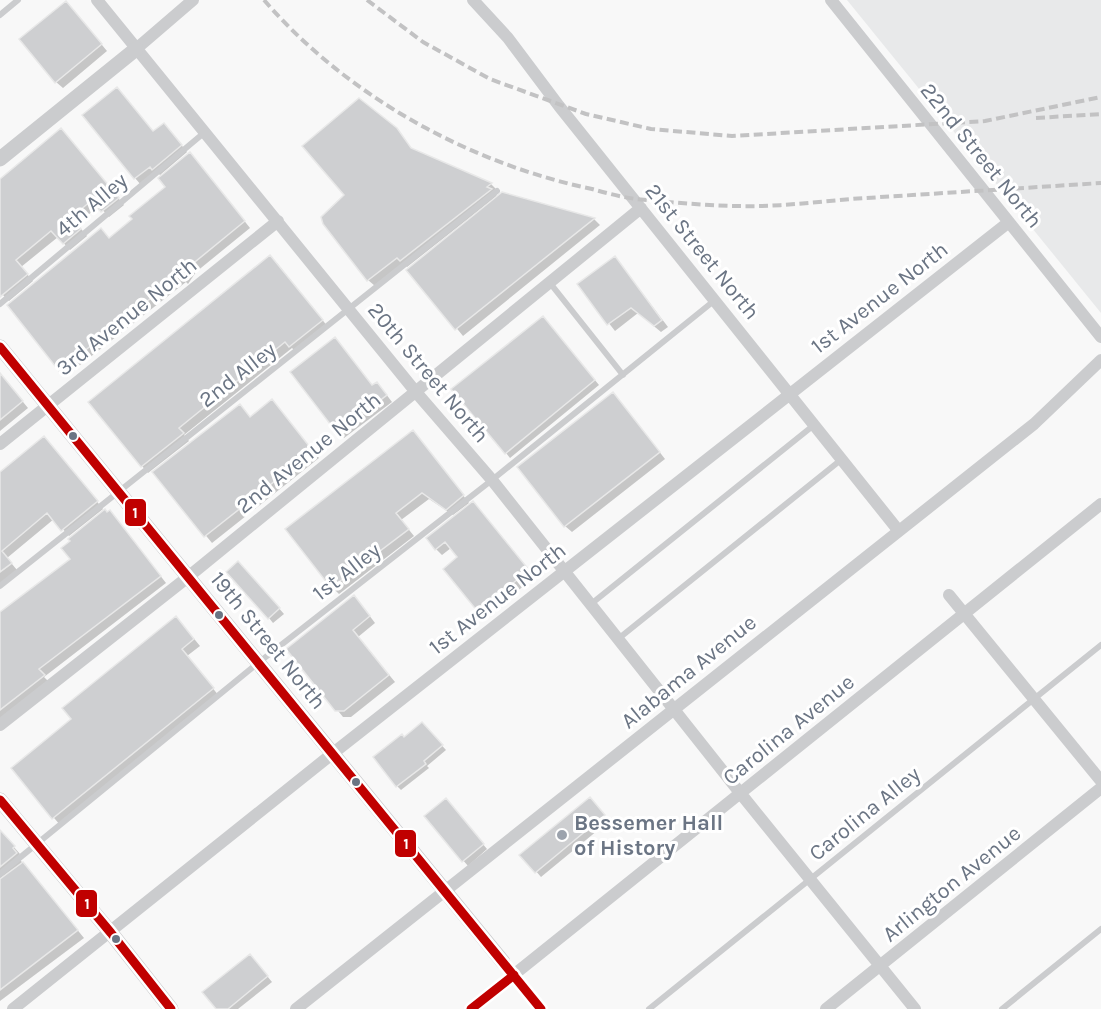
<svg xmlns="http://www.w3.org/2000/svg" width="1101" height="1009" font-family="Karla,sans-serif">
	<style>
		.built { fill: #e8e9ea }
		.shadow { fill: #0003 }
		.building { fill: #cecfd1; stroke: #e8e8e8; stroke-width: 1.5 }
		.lines { fill: none; stroke-linecap: round; stroke-linejoin: round }
		.service { stroke: #cbccce; stroke-width: 6 }
		.minor { stroke: #cbccce; stroke-width: 12 }
		.tertiary { stroke: #cbccce; stroke-width: 15 }
		.rail { stroke: #c2c2c3; stroke-width: 4; stroke-dasharray: 9 4.5; stroke-linecap: butt }
		.bus-1-casing { stroke: #fff; stroke-width: 14 }
		.bus-1 { stroke: #c00000; stroke-width: 9 }
		.bus-dot { fill: #6b7584; stroke: #fff; stroke-width: 2 }
		.poi-dot { fill: #9ca3ad; stroke: #fff; stroke-width: 2 }
		.labels { text-anchor: middle; stroke-width: 6; stroke-linejoin: round; paint-order: stroke }
		.street-label { font-size: 22px; fill: #6b7584; stroke: #fff }
		.poi-label { font-size: 22px; font-weight: bold; fill: #6b7584; stroke: #fff; text-anchor: start }
		.line-badge { stroke: #fff; stroke-width: 2 }
		.badge-label { font-size: 16px; text-anchor: middle; font-weight: bold; fill: #fff }
	</style>
	<rect width="100%" height="100%" fill="#f8f8f8"/>
	<path class="built" d="M847 0H1101V313Z"/>
	<path class="shadow" d="M72 9 107 51 63 88 56 82Z
		M396 129 413 150 491 184 497 190 494 193 497 196 407 267 404 263 375 286 368 280 346 195Z
		M170 131 187 152 160 175 157 172 141 185 135 178 154 133Z
		M67 137 124 205 109 217 99 206 77 224 87 236 70 250 58 237 21 267 33 281 9 301 0 292V181Z
		M196 160 250 228 196 272 188 284 186 282 66 376 60 370 101 230 110 239 135 220Z
		M503 193 594 219 600 225 463 336 409 270Z
		M277 263 328 327 296 352 292 348 184 435 189 441 148 473 142 466Z
		M621 265 668 327 661 332 638 313 615 331 579 285Z
		M548 323 599 385 510 458 506 453Z
		M0 374 28 408 0 431Z
		M373 387 383 390 392 402 344 438 338 432Z
		M619 400 665 459 572 532 565 526Z
		M278 408 319 458 212 543 154 472 251 418Z
		M419 439 469 503 453 515 429 499 401 520 414 536 339 594 332 587Z
		M50 444 103 509 69 536 54 519 7 558 17 570 0 584V474Z
		M480 510 535 577 485 617 479 611 460 557 451 548 442 555 436 549Z
		M116 519 166 583 44 677 50 683 0 722V614L72 559V541Z
		M243 567 284 614 273 623 269 618Z
		M360 603 375 623 358 637 395 682 351 717H343L288 649Z
		M182 624 200 646 187 656 219 696 60 825 13 769 73 720Z
		M426 728 446 750 427 766 429 768 401 790 397 786 405 739Z
		M595 804 609 821 541 877 522 855Z
		M450 805 487 849 468 866 426 817Z
		M0 831 20 854 18 856 21 861 84 938 0 1001Z
		M254 960 272 982 238 1009H218Z"/>
	<path class="building" d="M66 1 102 44 55 83 19 39Z
		M117 87 153 131 164 123 182 145 152 170 150 167 134 179 82 115Z
		M359 98 397 128 411 148 492 183 487 187 492 189 400 261 397 258 367 281 323 224 321 217 344 195 302 146Z
		M61 128 119 198 101 212 92 200 72 217 81 229 63 244 51 231 16 260 28 274 0 297V179Z
		M190 152 245 221 190 266 182 280 179 276 59 371 7 305 101 228 109 238 132 219 129 216 165 187 158 178Z
		M502 192 595 218 455 330 406 270Z
		M270 255 323 320 289 347 285 342 179 428 184 433 141 467 88 402Z
		M615 256 662 320 654 326 631 308 607 325 577 284Z
		M543 316 595 380 505 454 451 389Z
		M335 337 372 385 377 382 387 395 337 433 290 372Z
		M0 373 23 401 0 420Z
		M613 392 660 452 564 527 517 467Z
		M272 399 313 451 204 537 152 472 240 404 250 417Z
		M413 430 464 495 446 510 422 493 396 513 409 529 331 588 285 529Z
		M44 436 98 501 61 531 47 513 2 551 12 563 0 572V472Z
		M473 501 529 570 478 612 443 569 457 557 445 542 435 550 426 538Z
		M105 509 107 512 110 510 161 576 39 669 45 675 0 710V612L70 559 61 548 70 541 68 539Z
		M238 561 280 608 268 619 226 572Z
		M354 595 370 616 353 630 389 675 344 711H335L286 649Z
		M176 616 194 639 182 649 214 688 52 819 11 768 71 719 62 708Z
		M422 722 443 745 424 761 426 764 396 787 373 757 402 734 404 737Z
		M590 797 605 815 535 873 519 855Z
		M446 798 484 844 462 862 424 816Z
		M0 830 15 846 13 848 17 853 0 867Z
		M23 862 78 930 0 990V879Z
		M250 954 268 976 228 1009H216L202 992Z"/>
	<g class="lines">
		<path class="service" d="M0 15 18 0
			M550 283 623 375
			M0 304 205 132
			M0 586 497 191
			M591 604 814 425
			M618 639 842 459
			M0 874 258 663 492 480 715 300
			M649 1009 1101 645
			M1002 1009 1101 929"/>
		<path class="minor" d="M97 0 415 391 492 480 741 794 915 1009
			M473 0 508 38 559 106 898 530
			M831 0 1101 337
			M136 49 193 0
			M0 444 278 221
			M949 595 1101 781
			M0 725 188 577 641 208
			M509 970 541 1009
			M13 1009 332 754 1009 222
			M296 1009 1034 424 1101 360
			M471 1009 1101 504
			M826 1009 1101 788"/>
		<path class="tertiary" d="M0 159 136 49
			M0 347 503 962
			M0 800 111 933 171 1009"/>
		<path class="rail" d="M264 0C347 96 468 163 592 189 606 193 621 197 636 199 678 203 720 207 762 206 797 205 832 200 866 198 944 193 1023 188 1101 183
			M367 0 423 42 490 79 586 114 651 129 732 136 985 121 1101 97
			M1036 118 1101 114"/>
		<defs>
			<path id="bus-1" d="M0 347 541 1009
				M0 800 111 933 171 1009
				M471 1009 514 975"/>
		</defs>
		<use href="#bus-1" class="bus-1-casing"/>
		<use href="#bus-1" class="bus-1"/>
	</g>
	<g class="bus-dot">
		<circle cx="73" cy="436" r="5"/>
		<circle cx="219" cy="615" r="5"/>
		<circle cx="356" cy="782" r="5"/>
		<circle cx="116" cy="939" r="5"/>
	</g>
	<circle class="poi-dot" cx="562" cy="835" r="6"/>
	<g class="labels">
		<g class="street-label">
			<text transform="translate(982 155) rotate(51)" y="8">22nd Street North</text>
			<text transform="translate(91 204) rotate(-40)" y="8">4th Alley</text>
			<text transform="translate(703 251) rotate(51)" y="8">21st Street North</text>
			<text transform="translate(879 297) rotate(-38)" y="8">1st Avenue North</text>
			<text transform="translate(126 316) rotate(-39)" y="8">3rd Avenue North</text>
			<text transform="translate(429 372) rotate(50)" y="8">20th Street North</text>
			<text transform="translate(237 374) rotate(-38)" y="8">2nd Alley</text>
			<text transform="translate(308 452) rotate(-39)" y="8">2nd Avenue North</text>
			<text transform="translate(346 571) rotate(-38)" y="8">1st Alley</text>
			<text transform="translate(497 598) rotate(-38)" y="8">1st Avenue North</text>
			<text transform="translate(269 640) rotate(51)" y="8">19th Street North</text>
			<text transform="translate(688 671) rotate(-39)" y="8">Alabama Avenue</text>
			<text transform="translate(788 729) rotate(-39)" y="8">Carolina Avenue</text>
			<text transform="translate(864 813) rotate(-39)" y="8">Carolina Alley</text>
			<text transform="translate(951 883) rotate(-39)" y="8">Arlington Avenue</text>
		</g>
		<g class="poi-label">
			<text x="574" y="830">Bessemer Hall<tspan x="574" dy="25">of History</tspan></text>
		</g>
	</g>
	<g class="line-badge">
		<rect x="124" y="498" width="23" height="29" rx="6" fill="#c00000"/>
		<rect x="394" y="829" width="23" height="29" rx="6" fill="#c00000"/>
		<rect x="75" y="889" width="23" height="29" rx="6" fill="#c00000"/>
	</g>
	<g class="badge-label">
		<text x="135" y="518">1</text>
		<text x="406" y="849">1</text>
		<text x="87" y="909">1</text>
	</g>
</svg>
